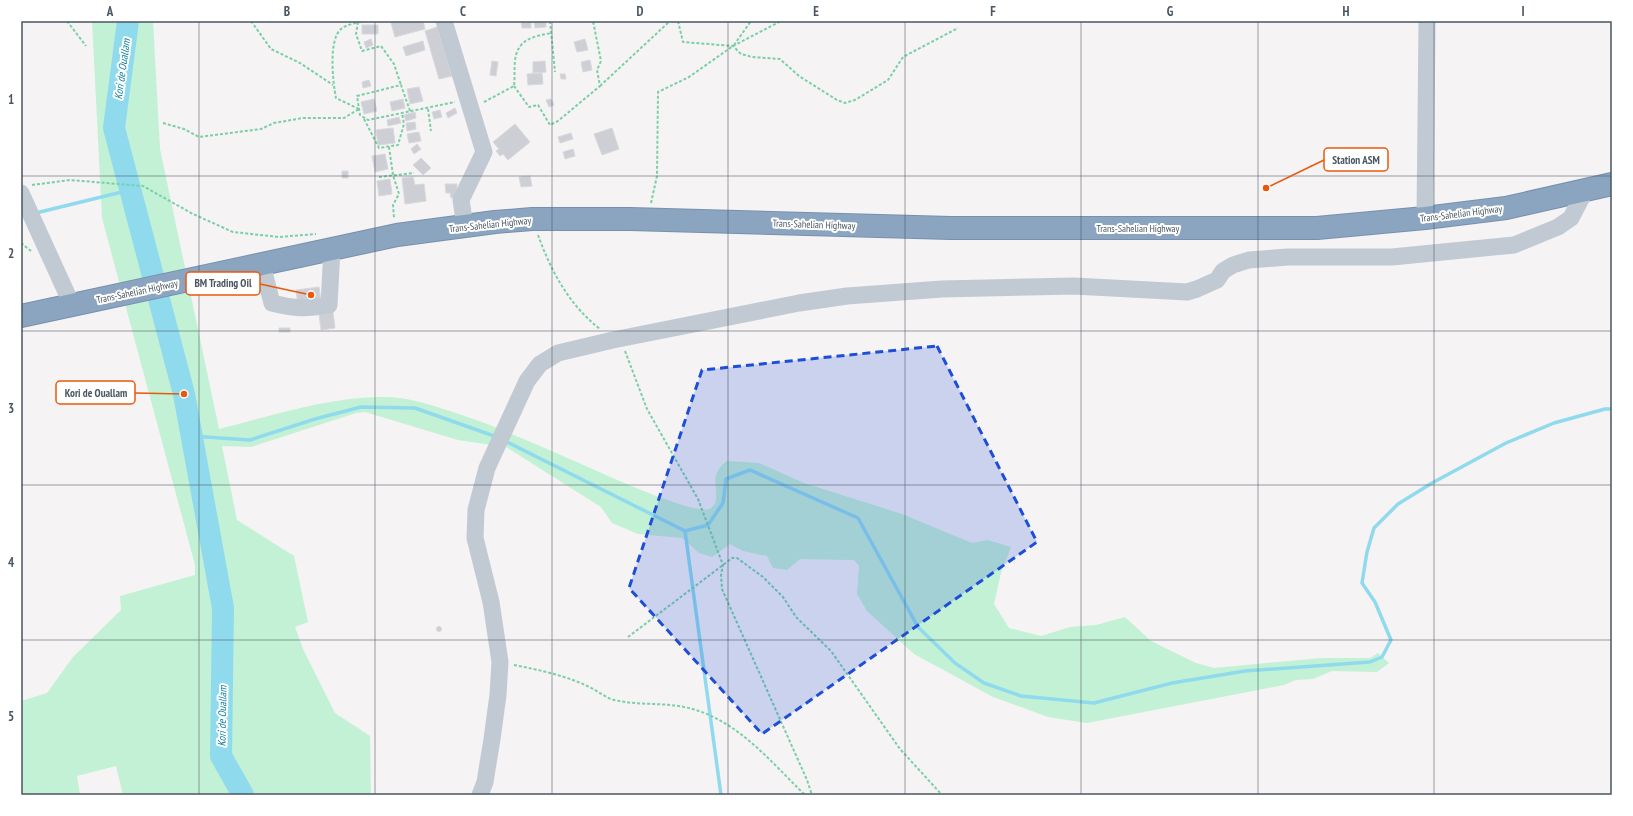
<svg xmlns="http://www.w3.org/2000/svg" width="1633" height="816" font-family="'PT Sans Narrow',sans-serif">
	<style>
		.green { fill: #c3f1d5 }
		.lines { fill: none; stroke-linecap: round; stroke-linejoin: round }
		.stream { stroke: #90daee; stroke-width: 3.5 }
		.river { stroke: #90daee; stroke-width: 22 }
		.building { fill: #cdcfd5; stroke: #d7d9de }
		.highway-casing { stroke: #7690ad; stroke-width: 24 }
		.path { stroke: #7ad0a6; stroke-width: 2; stroke-dasharray: 3 2; stroke-linecap: butt }
		.minor { stroke: #c1cad2; stroke-width: 17 }
		.highway { stroke: #8ba5c1; stroke-width: 22 }
		.marked { fill: #1d4ed8; fill-opacity: 0.2; stroke: #1d4ed8; stroke-width: 3; stroke-dasharray: 8 5; stroke-linejoin: round }
		.grid { fill: none; stroke: #4a5661; stroke-width: 1; stroke-opacity: 0.55 }
		.labels { text-anchor: middle; stroke-width: 4; stroke-linejoin: round; paint-order: stroke }
		.street-label { font-size: 10px; fill: #4a5661; stroke: #fff }
		.water-label { font-size: 11px; font-style: italic; fill: #0c7c9b; stroke: #fff }
		.leader { fill: none; stroke: #e8590c; stroke-width: 1.5 }
		.callout-dot { fill: #e8590c; stroke: #fff; stroke-width: 1.5 }
		.callout { fill: #fff; stroke: #e8590c; stroke-width: 1.5 }
		.callout-label { font-size: 11px; text-anchor: middle; font-weight: bold; fill: #4a5661 }
		.neatline { fill: none; stroke: #4a5661; stroke-width: 1.5 }
		.grid-label { font-size: 13px; text-anchor: middle; font-weight: bold; fill: #4a5661 }
	</style>
	<rect width="100%" height="100%" fill="#f5f3f3"/>
	<path class="green" d="M92 21H153L160 149 219 429C271 416 325 398 379 397 405 396 428 404 453 412 496 426 537 445 579 463 599 472 693 515 709 509 722 504 713 484 716 475 718 469 722 465 727 461L759 463 804 483 902 514 972 543 988 540 1011 547 1001 573 994 604 1009 628 1041 636 1070 627 1096 625 1125 617 1151 641 1196 663 1214 668 1321 658H1370L1378 653 1389 663 1377 672 1332 671 1313 679 1296 680 1284 685 1087 723 1048 717 993 697 914 654 867 611 857 594 859 566 854 560 800 559 787 570 773 568 767 556 743 551 730 544 712 557 699 553 682 538 638 534 612 523 601 507 506 447 458 440 365 412 356 413 251 447 222 446 237 520 294 556 308 622 295 627 303 649 335 713 370 736 371 795H123L116 766 77 776 80 795H21V701L47 693 73 657 121 610 120 596 195 575V565L102 218Z"/>
	<g class="lines">
		<path class="stream" d="M36 213 130 190
			M191 436 250 440 315 419 361 407 415 408 497 437
			M505 441 685 531 708 525 723 503 726 479 750 470 858 518 918 627 955 663 984 683 1021 696 1094 703 1172 683 1245 671 1370 662 1382 657 1391 640 1375 602 1362 583 1367 552 1374 528 1398 504 1432 483 1506 443 1554 423 1605 409H1612
			M685 531 721 795"/>
		<path class="river" d="M128 21 114 128 184 394 223 608 221 756 243 795"/>
	</g>
	<path class="building" d="M397 21H423L425 29 395 37 391 23Z
		M521 21H531V28H522Z
		M534 21H546V27L535 28Z
		M362 25H378V34H362Z
		M437 27 452 76 439 79 425 31Z
		M371 39 373 45 366 48 364 42Z
		M585 39 588 50 577 52 574 42Z
		M423 41 425 50 406 56 403 47Z
		M590 60 592 70 583 72 581 62Z
		M492 61 498 62 496 76 490 75Z
		M545 61 546 72 533 73V62Z
		M542 73 543 84 528 85 527 74Z
		M560 74H565L566 79H561Z
		M369 80 371 86 363 88 362 82Z
		M419 87 423 101 410 104 407 89Z
		M374 99 377 111 364 114 361 102Z
		M403 99 405 108 392 111 390 102Z
		M551 99 554 105 549 107 546 100Z
		M455 108 457 113 448 118 446 113Z
		M440 110 442 117 434 119 432 112Z
		M415 112 416 118 406 121 404 115Z
		M399 117 401 123 388 126 387 120Z
		M415 122 416 129 407 131 406 123Z
		M515 124 530 142 508 160 503 154 500 156 496 151 499 149 493 142Z
		M393 128 395 143 378 145 376 130Z
		M612 128 619 149 602 155 594 134Z
		M419 132 421 141 409 143 407 134Z
		M571 133 573 139 560 143 558 137Z
		M417 144 421 149 414 154 411 149Z
		M573 149 575 156 565 159 563 152Z
		M385 154 388 169 375 172 372 156Z
		M421 158 431 168 423 175 413 165Z
		M342 171H348V178H342Z
		M530 176 532 186 521 187 519 177Z
		M413 177 415 185 424 184 426 201 405 204 402 178Z
		M390 179 392 194 379 196 377 181Z
		M445 184H457V197L451 198 450 193H446Z
		M319 287 321 302 298 305 296 290Z
		M333 312 335 328 321 330 319 314Z
		M279 328H290V332H279Z
		M436.5 629a2.5 2.5 0 1 1 5 0a2.5 2.5 0 1 1-5 0Z"/>
	<g class="lines">
		<defs>
			<path id="highway" d="M21 316 397 235 495 222 532 219H630L951 228H1317L1425 218 1506 208 1612 184"/>
		</defs>
		<use href="#highway" class="highway-casing"/>
		<path class="path" d="M67 21 86 46
			M251 21 271 49 300 63 333 85
			M550 21 555 72
			M678 21 683 42 733 46 741 54 752 57 780 59 799 76 837 100 845 103 855 100 888 80 903 57 958 28
			M358 22 356 34 362 51 381 46 394 64 401 85
			M734 45 751 21
			M514 86 529 107 538 105 550 125 558 121 600 86 597 70 601 61 593 21
			M600 86 670 21
			M484 102 514 86C515 78 514 69 515 61 517 39 534 36 552 33
			M359 109 336 98C333 83 328 40 341 29 347 24 357 23 364 21
			M428 109 431 131
			M410 111 401 85 357 96 360 115 368 120 455 102
			M364 119 379 148 398 145 404 124 402 113
			M163 123 184 129 199 137 261 129 274 123 303 118H344L359 109
			M389 147 393 175 399 194 393 205 394 218
			M379 177 414 173
			M32 185 70 180 143 186 193 214 233 232 279 237 316 234
			M651 203 657 176 658 92 689 77 733 46 781 21
			M538 235C551 271 569 305 600 329
			M21 243 31 251
			M625 351 647 409 698 499 723 565 721 575 722 589 807 780 812 795
			M628 637 723 565 732 558H737L763 577 783 597 796 617 831 651 900 749 942 795
			M514 665C539 670 564 675 587 686 595 689 603 696 611 699 634 706 660 702 684 707 735 717 769 760 805 795"/>
		<path class="minor" d="M444 21 484 152 461 200 465 226
			M21 193 72 305
			M1425 218 1427 21
			M262 265 272 303C295 309 306 309 329 305L332 249
			M480 795 485 782 492 739 498 695 500 662 491 602 475 538 476 510 487 468 527 381 540 364 558 353 613 340 799 303 847 296 942 289 1074 286 1187 292 1197 289 1217 280 1223 271 1233 265 1249 260 1288 257H1392L1514 245 1558 227 1571 218 1585 191"/>
		<use href="#highway" class="highway"/>
	</g>
	<path class="marked" d="M937 346 1037 542 762 734 629 588 702 370Z"/>
	<path class="grid" d="M199 21V795M375 21V795M552 21V795M728 21V795M905 21V795M1081 21V795M1258 21V795M1434 21V795M21 176H1612M21 331H1612M21 485H1612M21 640H1612"/>
	<g class="labels">
		<g class="street-label">
			<text transform="translate(1461 213) rotate(-7)" y="4">Trans-Sahelian Highway</text>
			<text transform="translate(490 224) rotate(-6)" y="4">Trans-Sahelian Highway</text>
			<text transform="translate(814 224) rotate(2)" y="4">Trans-Sahelian Highway</text>
			<text x="1138" y="232">Trans-Sahelian Highway</text>
			<text transform="translate(137 291) rotate(-12)" y="4">Trans-Sahelian Highway</text>
		</g>
		<g class="water-label">
			<text transform="translate(122 69) rotate(-82)" y="4">Kori de Ouallam</text>
			<text transform="translate(222 716) rotate(-89)" y="4">Kori de Ouallam</text>
		</g>
	</g>
	<path class="leader" d="M1266 188L1324 160M311 295L260 284M184 394L135 393"/>
	<g class="callout-dot">
		<circle cx="1266" cy="188" r="4"/>
		<circle cx="311" cy="295" r="4"/>
		<circle cx="184" cy="394" r="4"/>
	</g>
	<g class="callout">
		<rect x="1324" y="148" width="64" height="23" rx="4"/>
		<rect x="186" y="272" width="74" height="23" rx="4"/>
		<rect x="56" y="381" width="79" height="23" rx="4"/>
	</g>
	<g class="callout-label">
		<text x="1356" y="164">Station ASM</text>
		<text x="223" y="287">BM Trading Oil</text>
		<text x="96" y="397">Kori de Ouallam</text>
	</g>
	<rect width="1633" height="816" fill="none" stroke="#ffffff" stroke-width="44"/>
	<rect x="22" y="22" width="1589" height="772" class="neatline"/>
	<g class="grid-label">
		<text x="110" y="16">A</text>
		<text x="287" y="16">B</text>
		<text x="463" y="16">C</text>
		<text x="640" y="16">D</text>
		<text x="816" y="16">E</text>
		<text x="993" y="16">F</text>
		<text x="1170" y="16">G</text>
		<text x="1346" y="16">H</text>
		<text x="1523" y="16">I</text>
		<text x="11" y="104">1</text>
		<text x="11" y="258">2</text>
		<text x="11" y="413">3</text>
		<text x="11" y="567">4</text>
		<text x="11" y="721">5</text>
	</g>
</svg>
